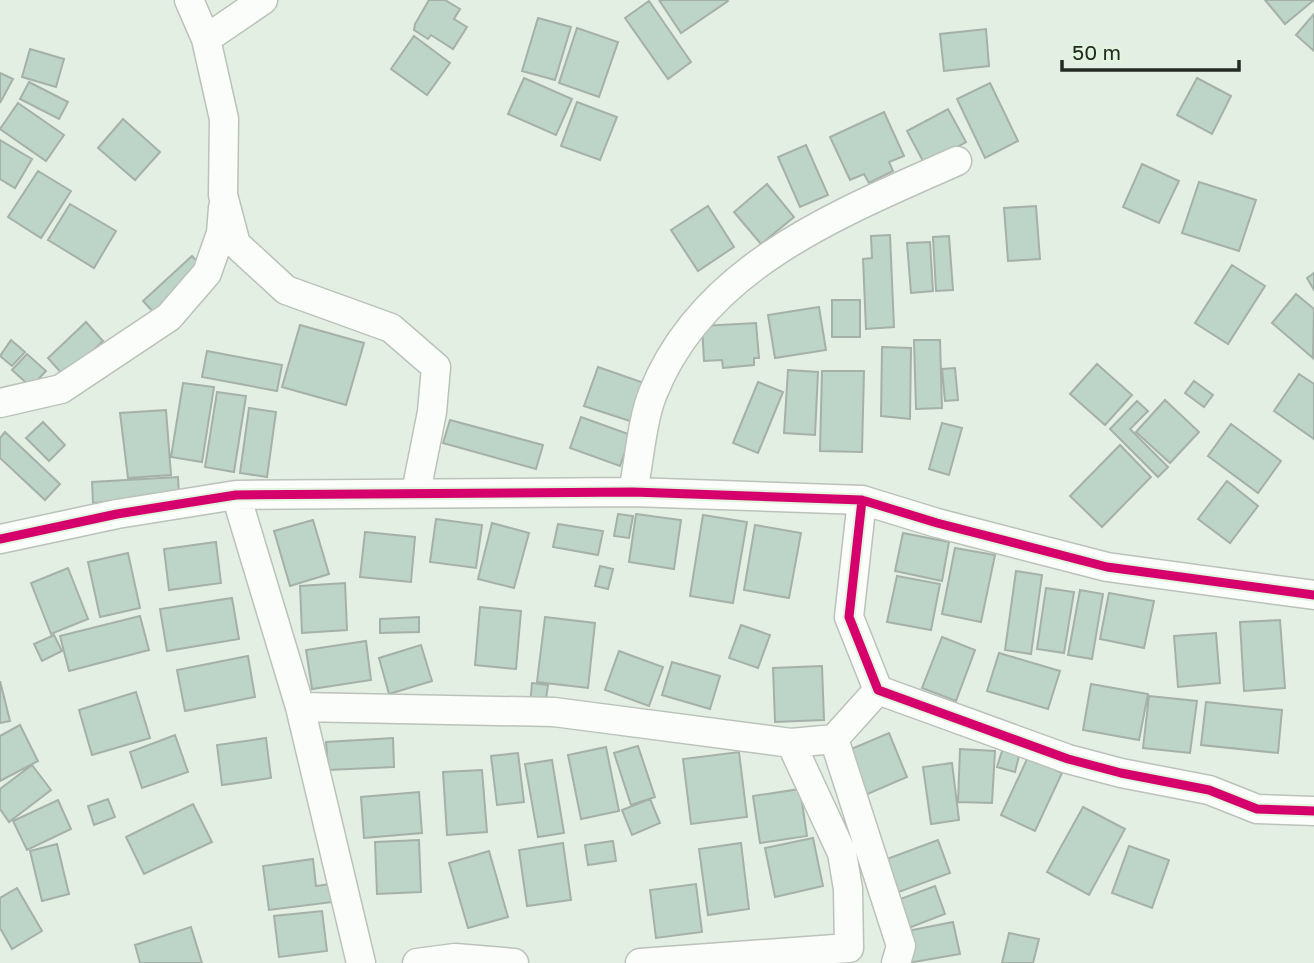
<svg xmlns="http://www.w3.org/2000/svg" width="1314" height="963" font-family="'Golos Text',sans-serif">
	<style>
		.building { fill: #bdd4c9; stroke: #a5b0a9; stroke-width: 2 }
		.lines { fill: none; stroke-linecap: round; stroke-linejoin: round }
		.minor-casing { stroke: #bac2b9; stroke-width: 31 }
		.minor { stroke: #fbfdfb; stroke-width: 28 }
		.cycleway-casing { stroke: #e1f4de; stroke-width: 13 }
		.cycleway { stroke: #d6006c; stroke-width: 9 }
	</style>
	<rect width="100%" height="100%" fill="#e4efe3"/>
	<path class="building" d="M429 0H445L460 9 454 19 467 27 453 49 431 35 428 39 414 30 415 24Z
		M659 0H727L728 1 681 33Z
		M1265 0H1314L1285 24Z
		M649 1 691 62 668 79 625 18Z
		M1314 14V51L1296 35Z
		M538 18 571 27 555 80 522 71Z
		M577 28 618 42 599 97 559 83Z
		M986 29 989 66 944 71 940 34Z
		M414 36 450 63 427 95 391 69Z
		M30 49 64 59 56 87 22 77Z
		M0 73 13 79 0 103Z
		M524 78 572 99 556 135 508 114Z
		M1197 78 1231 96 1212 134 1177 115Z
		M29 82 68 102 59 119 20 99Z
		M990 83 1018 141 985 158 957 99Z
		M577 102 617 117 600 160 561 146Z
		M18 103 64 135 46 161 0 129Z
		M948 109 966 142 925 165 907 131Z
		M884 112 904 156 889 162 893 171 869 183 864 174 850 180 830 137Z
		M123 119 160 152 135 180 98 148Z
		M0 140 32 159 15 188 0 179Z
		M806 145 828 195 800 207 778 157Z
		M1142 164 1179 181 1159 223 1123 207Z
		M38 171 71 191 41 238 8 217Z
		M1199 182 1256 200 1239 251 1182 233Z
		M767 184 794 217 761 244 734 212Z
		M70 204 116 231 94 268 48 240Z
		M708 206 734 247 698 271 671 230Z
		M1036 206 1040 259 1008 261 1004 208Z
		M890 235 894 327 866 329 863 259 872 258 871 236Z
		M949 236 953 290 936 291 933 237Z
		M930 242 933 291 911 293 907 243Z
		M192 256 207 272 158 317 143 301Z
		M1232 265 1265 286 1228 344 1195 323Z
		M1314 273V290L1307 278Z
		M1296 294 1314 309 1313 358 1272 323Z
		M832 300H860V337H832Z
		M819 307 826 350 775 358 768 315Z
		M86 322 103 341 65 377 48 358Z
		M756 323 759 358H754V365L723 368 722 360 704 361 702 326Z
		M300 325 364 343 346 405 282 387Z
		M11 340 25 352 12 366 0 356Z
		M914 340H940L942 408 916 409Z
		M882 347 911 348 910 419 881 416Z
		M207 351 282 365 277 391 202 377Z
		M27 354 46 371 31 387 12 370Z
		M1097 364 1132 395 1105 425 1070 394Z
		M598 367 650 385 636 423 584 406Z
		M955 368 958 400 945 401 942 369Z
		M788 370 818 372 815 435 784 433Z
		M822 371H864L862 452 820 451Z
		M1299 374 1314 384V439L1274 411Z
		M1194 381 1213 395 1204 407 1185 393Z
		M758 382 783 392 758 453 733 443Z
		M183 383 214 387 202 462 171 457Z
		M217 392 246 396 234 472 205 467Z
		M1165 400 1199 432 1170 463 1136 432Z
		M1137 401 1148 411 1130 429 1168 467 1158 477 1110 429Z
		M249 408 276 412 267 477 240 473Z
		M166 410 171 475 128 478 120 413Z
		M581 417 631 435 620 466 570 448Z
		M450 420 543 445 536 469 443 443Z
		M43 422 65 445 49 461 26 438Z
		M942 423 962 428 949 475 929 469Z
		M1231 424 1281 461 1258 493 1208 456Z
		M5 432 60 484 45 500 0 458V438Z
		M1120 445 1151 477 1102 527 1070 496Z
		M178 477 179 498 93 503 92 482Z
		M1227 481 1258 506 1230 543 1198 519Z
		M618 514 633 516 629 538 614 536Z
		M636 514 681 520 674 569 629 562Z
		M703 515 747 522 733 603 690 596Z
		M436 519 482 525 476 568 430 562Z
		M313 520 329 574 290 586 274 531Z
		M492 523 529 533 514 588 478 579Z
		M558 524 603 531 598 555 553 547Z
		M755 525 801 533 789 598 744 590Z
		M365 532 415 537 411 582 360 577Z
		M903 533 949 542 942 581 895 571Z
		M216 542 221 583 169 590 164 549Z
		M955 548 995 555 981 622 942 614Z
		M128 553 140 608 100 617 88 562Z
		M600 566 613 569 608 589 595 586Z
		M68 568 88 619 51 634 31 583Z
		M1016 571 1042 575 1031 654 1005 650Z
		M897 576 940 584 931 630 887 622Z
		M345 583 347 630 302 633 300 586Z
		M1046 588 1074 592 1064 653 1037 649Z
		M1080 590 1103 594 1092 659 1068 655Z
		M1109 593 1154 601 1144 648 1100 639Z
		M232 598 239 639 167 651 160 609Z
		M480 607 521 611 516 669 475 665Z
		M140 616 149 650 69 671 60 636Z
		M419 617V632L380 633V619Z
		M545 617 595 623 588 688 537 682Z
		M1280 620 1285 688 1244 691 1240 622Z
		M741 625 770 635 758 668 729 658Z
		M1216 633 1220 683 1178 687 1174 636Z
		M54 635 62 651 42 661 34 644Z
		M942 637 975 650 956 701 922 688Z
		M366 641 371 680 312 689 306 650Z
		M421 645 432 681 389 694 379 658Z
		M619 651 663 667 649 706 605 690Z
		M999 653 1060 671 1048 709 987 691Z
		M248 656 255 697 185 711 177 670Z
		M672 662 720 676 710 709 662 695Z
		M822 666 824 720 775 722 773 668Z
		M0 681 10 721 0 723Z
		M532 683 548 685 545 706 530 705Z
		M1091 684 1148 694 1139 740 1083 730Z
		M136 692 150 738 92 755 79 710Z
		M1149 696 1197 701 1190 753 1143 748Z
		M1206 702 1282 710 1278 753 1201 745Z
		M20 725 38 761 0 781V736Z
		M889 733 907 777 863 796 844 752Z
		M175 735 188 772 142 788 130 752Z
		M266 738 271 778 222 785 217 745Z
		M393 738 394 767 328 770 326 742Z
		M638 746 655 797 631 805 614 753Z
		M606 747 619 811 581 819 568 755Z
		M1003 748 1020 752 1015 772 997 767Z
		M960 749 995 751 992 803 958 802Z
		M739 752 747 817 691 824 683 759Z
		M518 753 524 802 497 805 491 756Z
		M1028 757 1062 773 1035 831 1001 815Z
		M552 760 564 833 538 837 525 764Z
		M952 763 959 820 931 824 923 767Z
		M32 765 51 790 9 822 0 809V789Z
		M482 770 487 832 447 835 443 772Z
		M800 789 807 836 760 843 753 796Z
		M419 792 422 833 364 838 361 797Z
		M108 799 115 817 94 825 88 806Z
		M650 799 660 823 632 835 622 810Z
		M58 800 71 829 27 850 13 821Z
		M193 804 212 842 144 874 126 837Z
		M1083 807 1125 829 1089 895 1047 872Z
		M813 838 823 886 775 897 765 848Z
		M419 840 421 892 377 894 375 842Z
		M938 840 950 873 896 893 884 860Z
		M613 841 616 861 588 865 585 845Z
		M563 843 571 900 527 906 519 850Z
		M741 843 749 909 708 915 699 849Z
		M57 844 69 894 42 901 30 851Z
		M1129 846 1169 860 1152 908 1112 893Z
		M489 851 508 917 468 928 449 863Z
		M313 859 316 886 331 884 333 902 269 910 263 866Z
		M696 884 702 932 656 938 650 890Z
		M935 886 945 914 906 929 895 901Z
		M17 888 42 931 12 949 0 928V898Z
		M322 911 327 951 279 957 274 916Z
		M953 922 960 954 908 963 902 932Z
		M191 927 202 963H140L135 945Z
		M1009 933 1039 939 1033 963H1002Z"/>
	<g class="lines">
		<defs>
			<path id="minor" d="M189 0 206 39 224 119 223 195 236 244 286 290 391 328 436 367 432 412 416 492
				M206 39 263 0
				M0 403 61 389 169 317 207 273 221 233 223 208
				M633 492C639 462 642 420 653 393 704 265 841 213 957 161
				M236 495 300 707 361 963
				M862 500 849 617 878 690 1068 759 1121 773 1209 790 1257 809 1314 811
				M0 539 117 514 236 495 633 492 862 500 937 523 1107 567 1314 595
				M300 707 554 712 791 743 834 739 878 690
				M834 739 901 946 896 963
				M791 743 842 853 848 889 849 948
				M417 963 455 958 514 963
				M640 963 849 948"/>
		</defs>
		<use href="#minor" class="minor-casing"/>
		<use href="#minor" class="minor"/>
		<defs>
			<path id="cycleway" d="M862 500 849 617 878 690 1068 759 1121 773 1209 790 1257 809 1314 811
				M0 539 117 514 236 495 633 492 862 500 937 523 1107 567 1314 595"/>
		</defs>
		<use href="#cycleway" class="cycleway-casing"/>
		<use href="#cycleway" class="cycleway"/>
	</g>
	<path d="M1062 60v10h177v-10" fill="none" stroke="#252b23" stroke-width="3.5"/>
	<text x="1072" y="60" font-size="21" fill="#252b23" stroke="#e1f4de" stroke-width="5" paint-order="stroke">50 m</text>
</svg>
